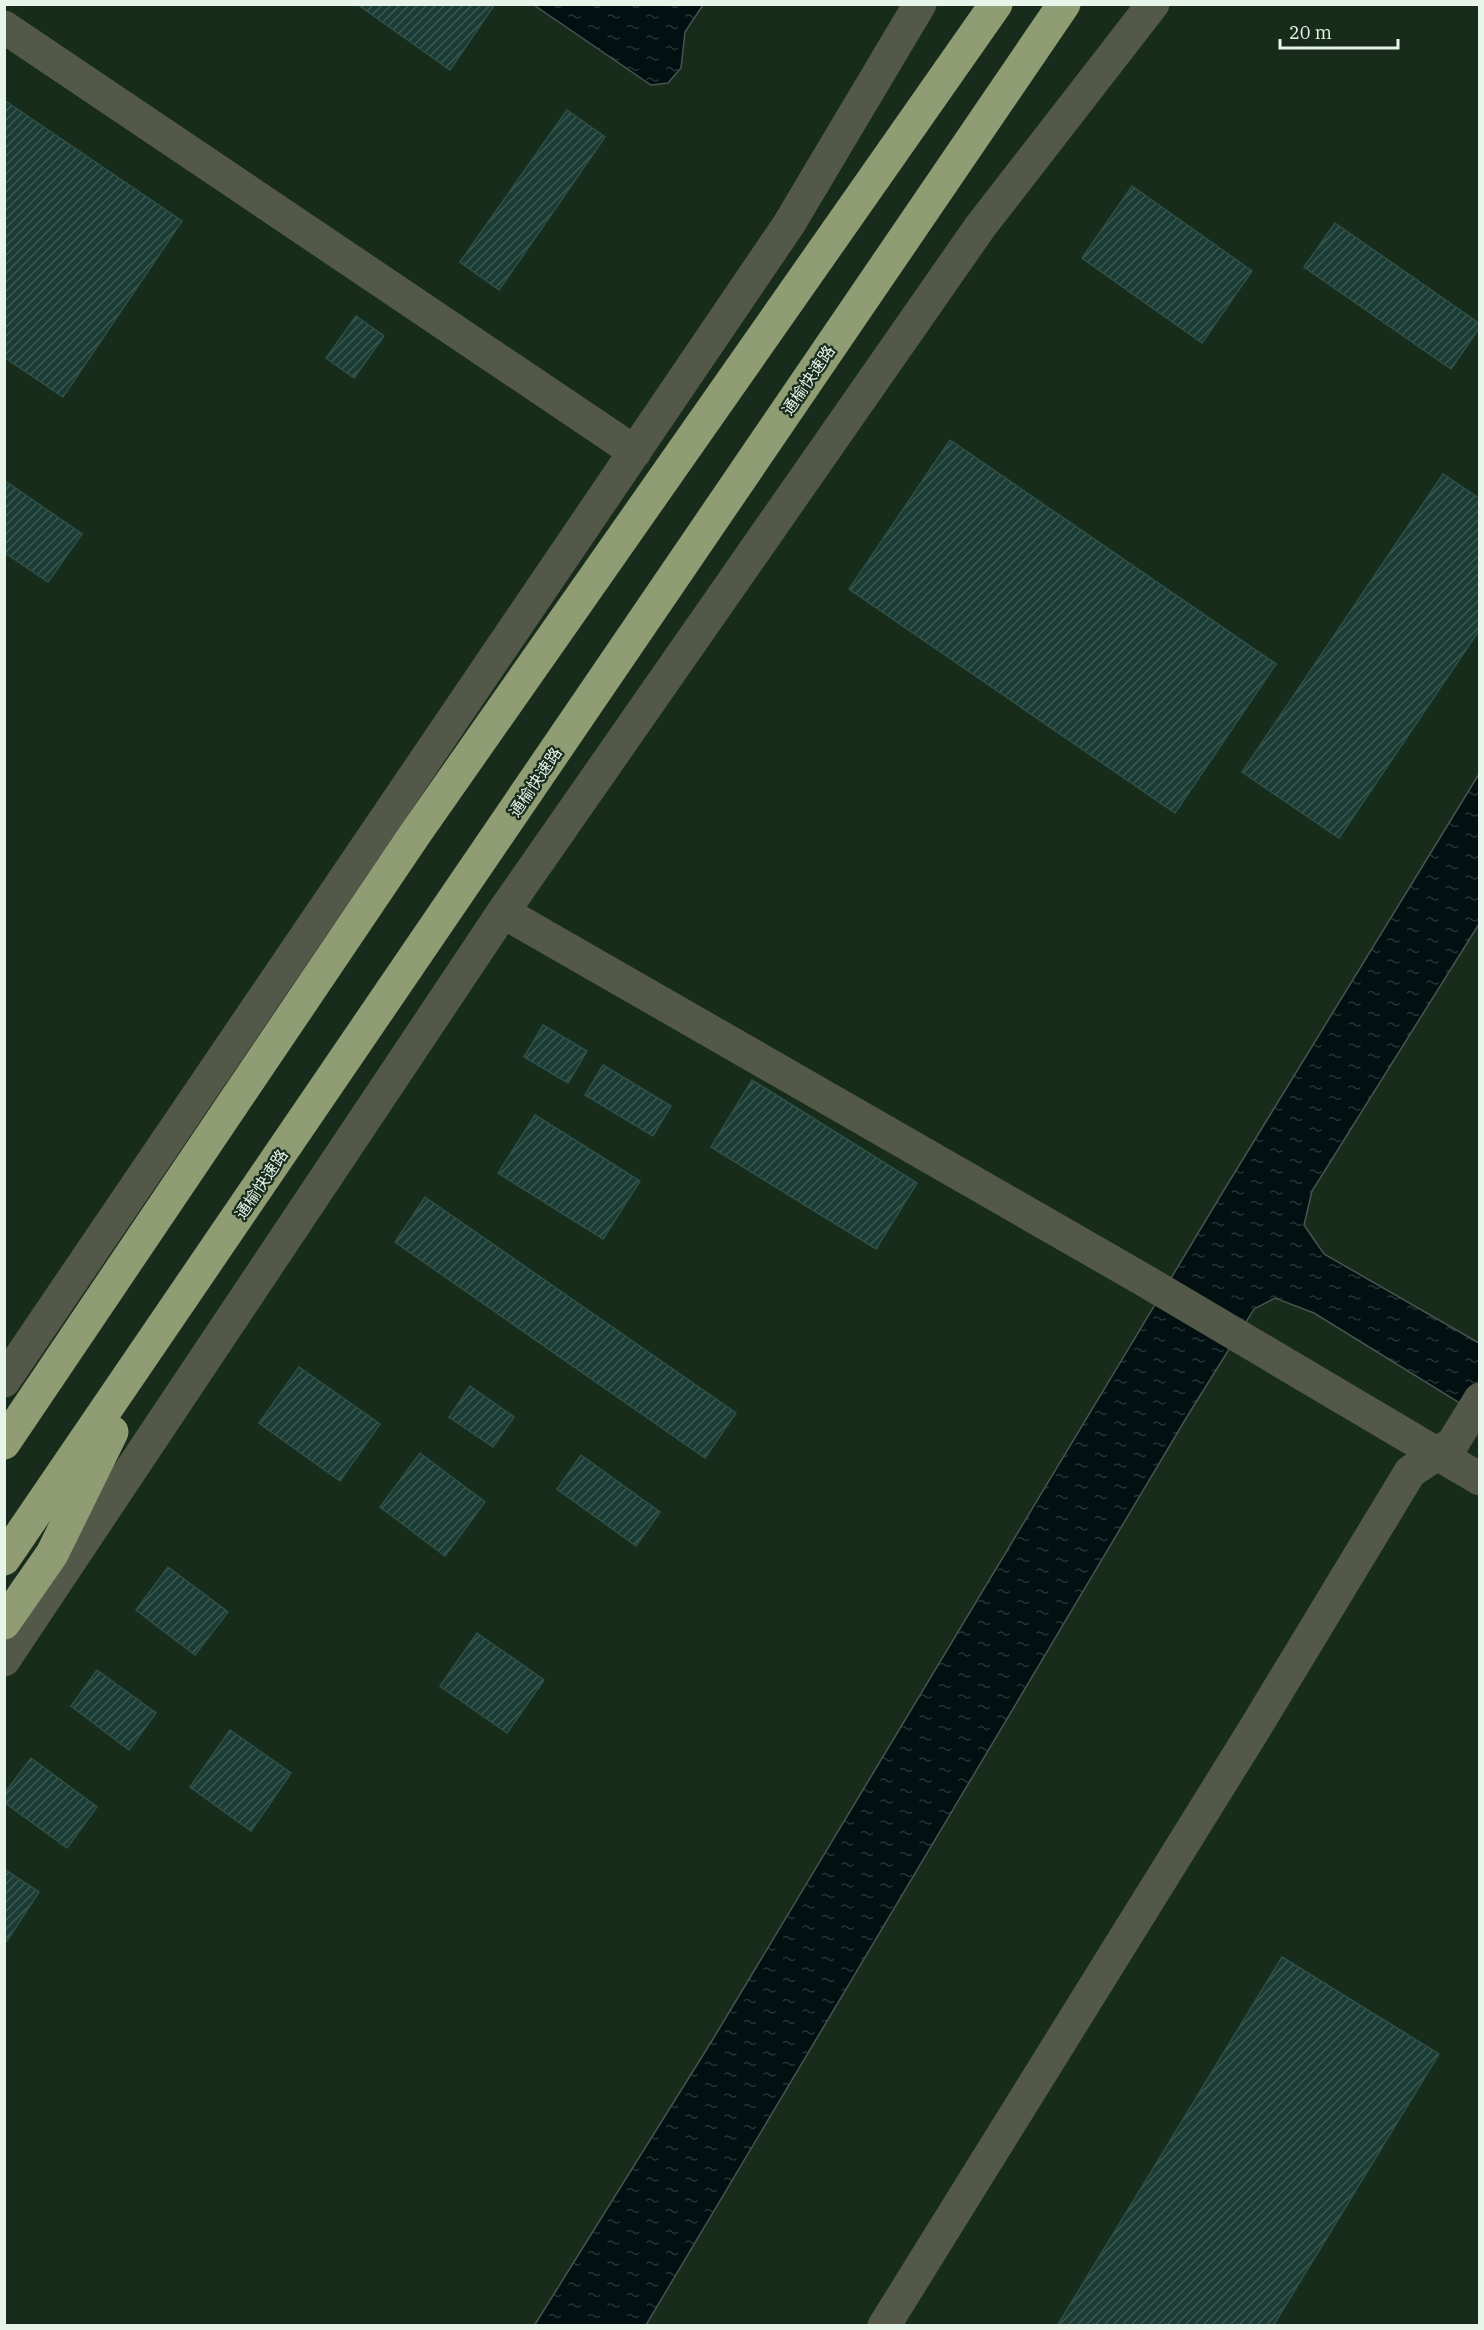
<svg xmlns="http://www.w3.org/2000/svg" width="1484" height="2330" font-family="'IBM Plex Serif','Noto Sans SC',serif">
	<style>
		.water { fill: url(#water-ripples); stroke: #475452; stroke-width: 1.5 }
		.building { fill: url(#building-hatch); stroke: #2f5048; stroke-width: 1.5 }
		.lines { fill: none; stroke-linecap: round; stroke-linejoin: round }
		.minor { stroke: #535848; stroke-width: 33 }
		.highway { stroke: #909d74; stroke-width: 33 }
		.labels { text-anchor: middle; stroke-width: 4.5; stroke-linejoin: round; paint-order: stroke }
		.street-label { font-size: 16px; fill: #e7f4e9; stroke: #172c1b }
	</style>
	<defs>
		<pattern id="water-ripples" width="26" height="14" patternUnits="userSpaceOnUse" patternTransform="scale(1.5)"><rect width="26" height="14" fill="#021012"/><path d="M2 4q2-2 4 0t4 0M15 11q2-2 4 0t4 0" fill="none" stroke="#273334"/></pattern>
		<pattern id="building-hatch" width="6" height="6" patternUnits="userSpaceOnUse" patternTransform="scale(1.5)"><rect width="6" height="6" fill="#1b3c35"/><path d="M-1 1l2-2M0 6l6-6M5 7l2-2" fill="none" stroke="#3c5952"/></pattern>
	</defs>
	<rect width="100%" height="100%" fill="#172c1b"/>
	<path class="water" d="M534 5H703L685 32 681 68 668 83 651 85Z
		M1479 774V924L1312 1191 1304 1225 1324 1254 1479 1343V1415L1314 1313 1275 1298 1254 1309 1188 1415 646 2325 534 2326 713 2039 1224 1190Z"/>
	<path class="building" d="M357 4H489L493 7 450 70Z
		M4 100 182 221 63 397 4 357Z
		M567 110 605 137 499 290 460 262Z
		M1132 186 1252 271 1202 343 1082 258Z
		M1335 223 1480 324V327L1451 369 1304 267Z
		M356 316 384 336 354 378 326 358Z
		M950 440 1276 664 1175 813 849 589Z
		M1443 474 1480 499V629L1339 838 1242 772Z
		M4 480 82 534 48 582 4 552Z
		M543 1025 587 1051 568 1083 524 1057Z
		M603 1065 671 1106 653 1136 585 1095Z
		M752 1080 917 1183 876 1249 711 1147Z
		M535 1115 640 1181 603 1239 498 1173Z
		M425 1197 736 1413 705 1458 395 1242Z
		M299 1367 380 1424 340 1481 259 1423Z
		M470 1386 514 1417 493 1447 449 1417Z
		M420 1453 485 1502 445 1556 380 1507Z
		M581 1455 660 1512 636 1546 557 1489Z
		M168 1567 228 1612 195 1655 136 1610Z
		M477 1633 544 1680 507 1733 440 1686Z
		M97 1670 156 1713 129 1750 71 1706Z
		M230 1730 291 1773 251 1831 190 1787Z
		M31 1758 97 1807 67 1848 4 1802V1794Z
		M4 1869 39 1892 7 1941 4 1939Z
		M1282 1957 1439 2054 1273 2326H1057Z"/>
	<g class="lines">
		<path class="minor" d="M4 27 635 452
			M503 912 1142 1279 1480 1479
			M4 1381 789 224 920 4
			M4 1660 503 912 980 227 1153 4
			M884 2326 1252 1733 1410 1472 1453 1443 1480 1399"/>
		<path class="highway" d="M4 1443 415 834 996 4
			M4 1559 1064 4
			M4 1623 52 1554 112 1432"/>
	</g>
	<g class="labels">
		<g class="street-label">
			<text transform="translate(808 380) rotate(-56)" y="6">通榆快速路</text>
			<text transform="translate(535 782) rotate(-56)" y="6">通榆快速路</text>
			<text transform="translate(261 1184) rotate(-56)" y="6">通榆快速路</text>
		</g>
	</g>
	<rect width="1484" height="2330" fill="none" stroke="#e7f4e9" stroke-width="12"/>
	<path d="M1280 39v9h118v-9" fill="none" stroke="#e7f4e9" stroke-width="3"/>
	<text x="1289" y="39" font-size="18" fill="#e7f4e9" stroke="#172c1b" stroke-width="4.5" paint-order="stroke">20 m</text>
</svg>
